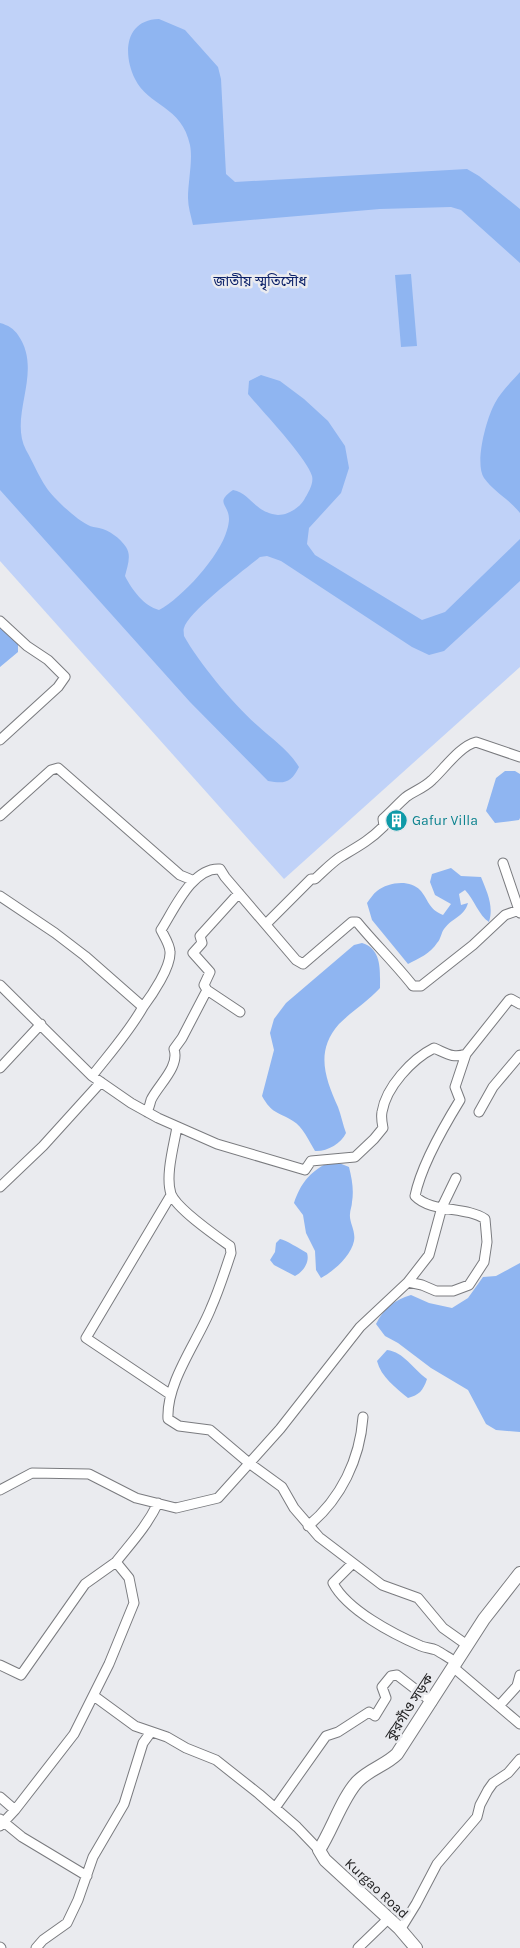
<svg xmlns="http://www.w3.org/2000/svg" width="520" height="1948" font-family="Karla,'Noto Sans Bengali',sans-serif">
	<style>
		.green { fill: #c0d2f8 }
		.water { fill: #8fb5f1 }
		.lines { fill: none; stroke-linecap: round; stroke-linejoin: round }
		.street-casing { stroke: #7a7b7f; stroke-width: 11 }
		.secondary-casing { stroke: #7a7b7f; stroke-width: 14 }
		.street { stroke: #fff; stroke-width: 9 }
		.secondary { stroke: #fff; stroke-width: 12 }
		.labels { text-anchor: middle; stroke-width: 5; stroke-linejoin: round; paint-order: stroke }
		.park-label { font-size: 14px; fill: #0d2269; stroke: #eaebef }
		.culture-label { font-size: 14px; fill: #0d838f; stroke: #eaebef; text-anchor: start }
		.street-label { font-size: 14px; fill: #222223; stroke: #eaebef }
	</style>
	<rect width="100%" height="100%" fill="#eaebef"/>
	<path class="green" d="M0 0H520V667L284 879 0 561Z"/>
	<path class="water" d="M159 19 185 30 218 67 221 79 226 174 235 182 467 169 479 176 520 209V263L461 210 451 207 380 209 193 225C191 216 188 207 188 198 188 182 193 160 190 145 182 106 148 106 135 79 123 55 124 20 159 19Z
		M411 274 417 346 401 347 395 275Z
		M0 323C8 325 14 329 18 335 44 372 8 415 26 450 33 462 38 475 46 487 52 497 77 520 88 525 91 527 96 527 99 528 109 530 120 538 126 547 132 556 127 567 125 576 132 590 144 606 159 610 182 598 220 556 227 530 228 527 229 522 229 519 229 504 214 503 233 490 252 494 253 512 278 515 288 515 299 508 304 500 308 493 314 484 312 476 307 458 262 411 248 394L249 381 261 375 280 381 304 399 328 421 345 446 349 468 341 493 309 528 307 544 315 555 422 620 445 612 520 539V581L444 651 429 655 412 647 281 561 267 556 260 557C245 569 188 612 184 628 183 630 184 633 184 636 199 663 234 705 258 726 273 740 288 749 299 767 291 783 285 784 268 781L190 702 0 490Z
		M520 372V513C509 499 494 492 484 478 474 463 487 417 495 403 501 392 512 381 520 372Z
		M0 625 18 643V652L0 667Z
		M505 771H515L520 774V818L519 820 495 823 486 811 496 778Z
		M451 868 461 876 481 877C487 892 494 906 489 922 479 916 474 899 465 890L459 894 461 905 468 903C464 917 453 917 444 929 441 933 441 939 437 943 431 953 418 959 408 964L372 920 367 903C370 899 373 894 377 891 388 882 410 879 420 890 429 900 428 909 443 915L451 904 435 895 430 882 432 874Z
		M362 943C382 949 380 970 380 988 367 1002 352 1011 339 1024 315 1051 325 1078 338 1107 341 1115 343 1125 346 1133 341 1144 326 1152 315 1151 309 1141 303 1127 293 1121 277 1111 272 1114 262 1096L274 1050 270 1033 274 1019 286 1003 354 945Z
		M327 1163H339L349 1167C352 1179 354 1190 352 1202 352 1206 350 1210 350 1214 349 1222 356 1231 354 1241 351 1256 334 1271 321 1278L316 1270 315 1251 306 1233 303 1215 294 1203C301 1183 309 1173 327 1163Z
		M280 1239C286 1240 300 1249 307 1253 310 1262 303 1272 295 1276L274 1265 270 1260 275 1252 276 1243Z
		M520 1263V1432L496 1430 486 1424 468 1390 431 1368 398 1343 385 1336 376 1324C384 1308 394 1300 411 1295L429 1303 452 1308 468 1298 483 1277 496 1276Z
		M387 1350C404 1352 413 1369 427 1379 423 1391 419 1395 408 1398 396 1388 381 1377 377 1361Z"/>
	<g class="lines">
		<defs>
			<path id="street" d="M0 621 27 646 48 660 65 677 58 687 0 740
				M0 816 51 770 58 768 180 875 192 880
				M503 863 520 913
				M0 896 55 933 85 956 143 1007C129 1032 110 1053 92 1076
				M266 924 311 879H315C324 871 333 861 342 856 359 846 370 840 384 826L383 819C391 812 398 804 406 797 414 791 424 788 432 780 444 769 460 746 476 742L520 757
				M0 985 92 1076 131 1103 158 1118 217 1144 305 1170 311 1161 355 1157 374 1139 383 1128C382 1123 381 1117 382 1112 386 1087 412 1059 434 1048 446 1053 453 1059 466 1054L509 1000 511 999 520 1004
				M207 990 240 1012
				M143 1007C152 995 171 967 170 952 170 945 164 936 161 930 174 910 192 867 220 869L225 877 296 960 303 964 352 922H357C375 944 395 963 413 986H421L473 945 505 915 519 910
				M0 1068 41 1024
				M147 1112C149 1108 150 1104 151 1100 158 1085 180 1067 174 1049L182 1038 207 990 204 985 210 972 193 953 202 943 200 936 239 893
				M479 1112 493 1087 520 1055
				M177 1127C174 1145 165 1176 171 1194 177 1209 216 1236 230 1246L231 1253C225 1271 219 1290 211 1308 198 1341 166 1382 168 1419L179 1426 210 1430 249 1463 282 1487 294 1508 319 1537 382 1585 418 1598 443 1628 467 1645
				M0 1187 43 1146 101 1082
				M408 1282 429 1255 442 1207 456 1178
				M171 1395 86 1338 171 1195
				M0 1490 32 1473 89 1474 136 1498 176 1508 218 1498 280 1429 360 1327 408 1282 422 1285 436 1291H453L469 1285 484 1262 487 1242 485 1219C466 1206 431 1213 415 1196 421 1166 444 1126 460 1100L455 1087 466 1054
				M308 1526C341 1499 360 1459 363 1417
				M353 1563 333 1583C347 1610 393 1634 421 1646 426 1648 431 1648 436 1650 443 1654 449 1658 456 1662
				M0 1665 21 1675 85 1584 116 1562
				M453 1667 520 1724
				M94 1696 135 1726 167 1737 186 1748 216 1760 259 1794 297 1827 319 1850
				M499 1706 517 1686 520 1675
				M0 1797 15 1810
				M275 1808 326 1736 338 1732 369 1712 375 1716 386 1698 382 1687 391 1676 397 1675 432 1702
				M0 1819 22 1837 87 1876
				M0 1826 15 1810 74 1734 109 1664 134 1603 129 1578 116 1562C131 1543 147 1526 158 1503
				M400 1930 416 1904 437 1864 477 1817 480 1805 488 1790 493 1783 508 1773 520 1759
				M0 1947 1 1948
				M36 1948 43 1940 67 1923 78 1900 93 1857 124 1804 143 1743 151 1732
				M358 1948 388 1919"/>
			<path id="secondary" d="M416 1948 399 1928 325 1860 319 1850C332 1830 343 1796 358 1781 370 1769 386 1765 397 1754L484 1619 520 1573"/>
		</defs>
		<use href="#street" class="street-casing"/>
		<use href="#secondary" class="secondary-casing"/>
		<use href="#street" class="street"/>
		<use href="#secondary" class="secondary"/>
	</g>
	<defs>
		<symbol id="building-disc" viewBox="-11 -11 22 22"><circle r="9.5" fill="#0f9aa8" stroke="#eaebef"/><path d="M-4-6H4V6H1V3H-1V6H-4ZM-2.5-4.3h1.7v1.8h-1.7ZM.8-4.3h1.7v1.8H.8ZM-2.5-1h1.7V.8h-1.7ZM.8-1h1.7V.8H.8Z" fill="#fff"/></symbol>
	</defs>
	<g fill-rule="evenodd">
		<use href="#building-disc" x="384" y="808" width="25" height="25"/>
	</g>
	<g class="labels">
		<g class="park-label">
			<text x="260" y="286">জাতীয় স্মৃতিসৌধ</text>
		</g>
		<g class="culture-label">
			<text x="412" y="825">Gafur Villa</text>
		</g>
		<g class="street-label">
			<text transform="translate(409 1707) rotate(-57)" y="5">কুরগাঁও সড়ক</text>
			<text transform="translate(377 1888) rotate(43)" y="5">Kurgao Road</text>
		</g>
	</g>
</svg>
